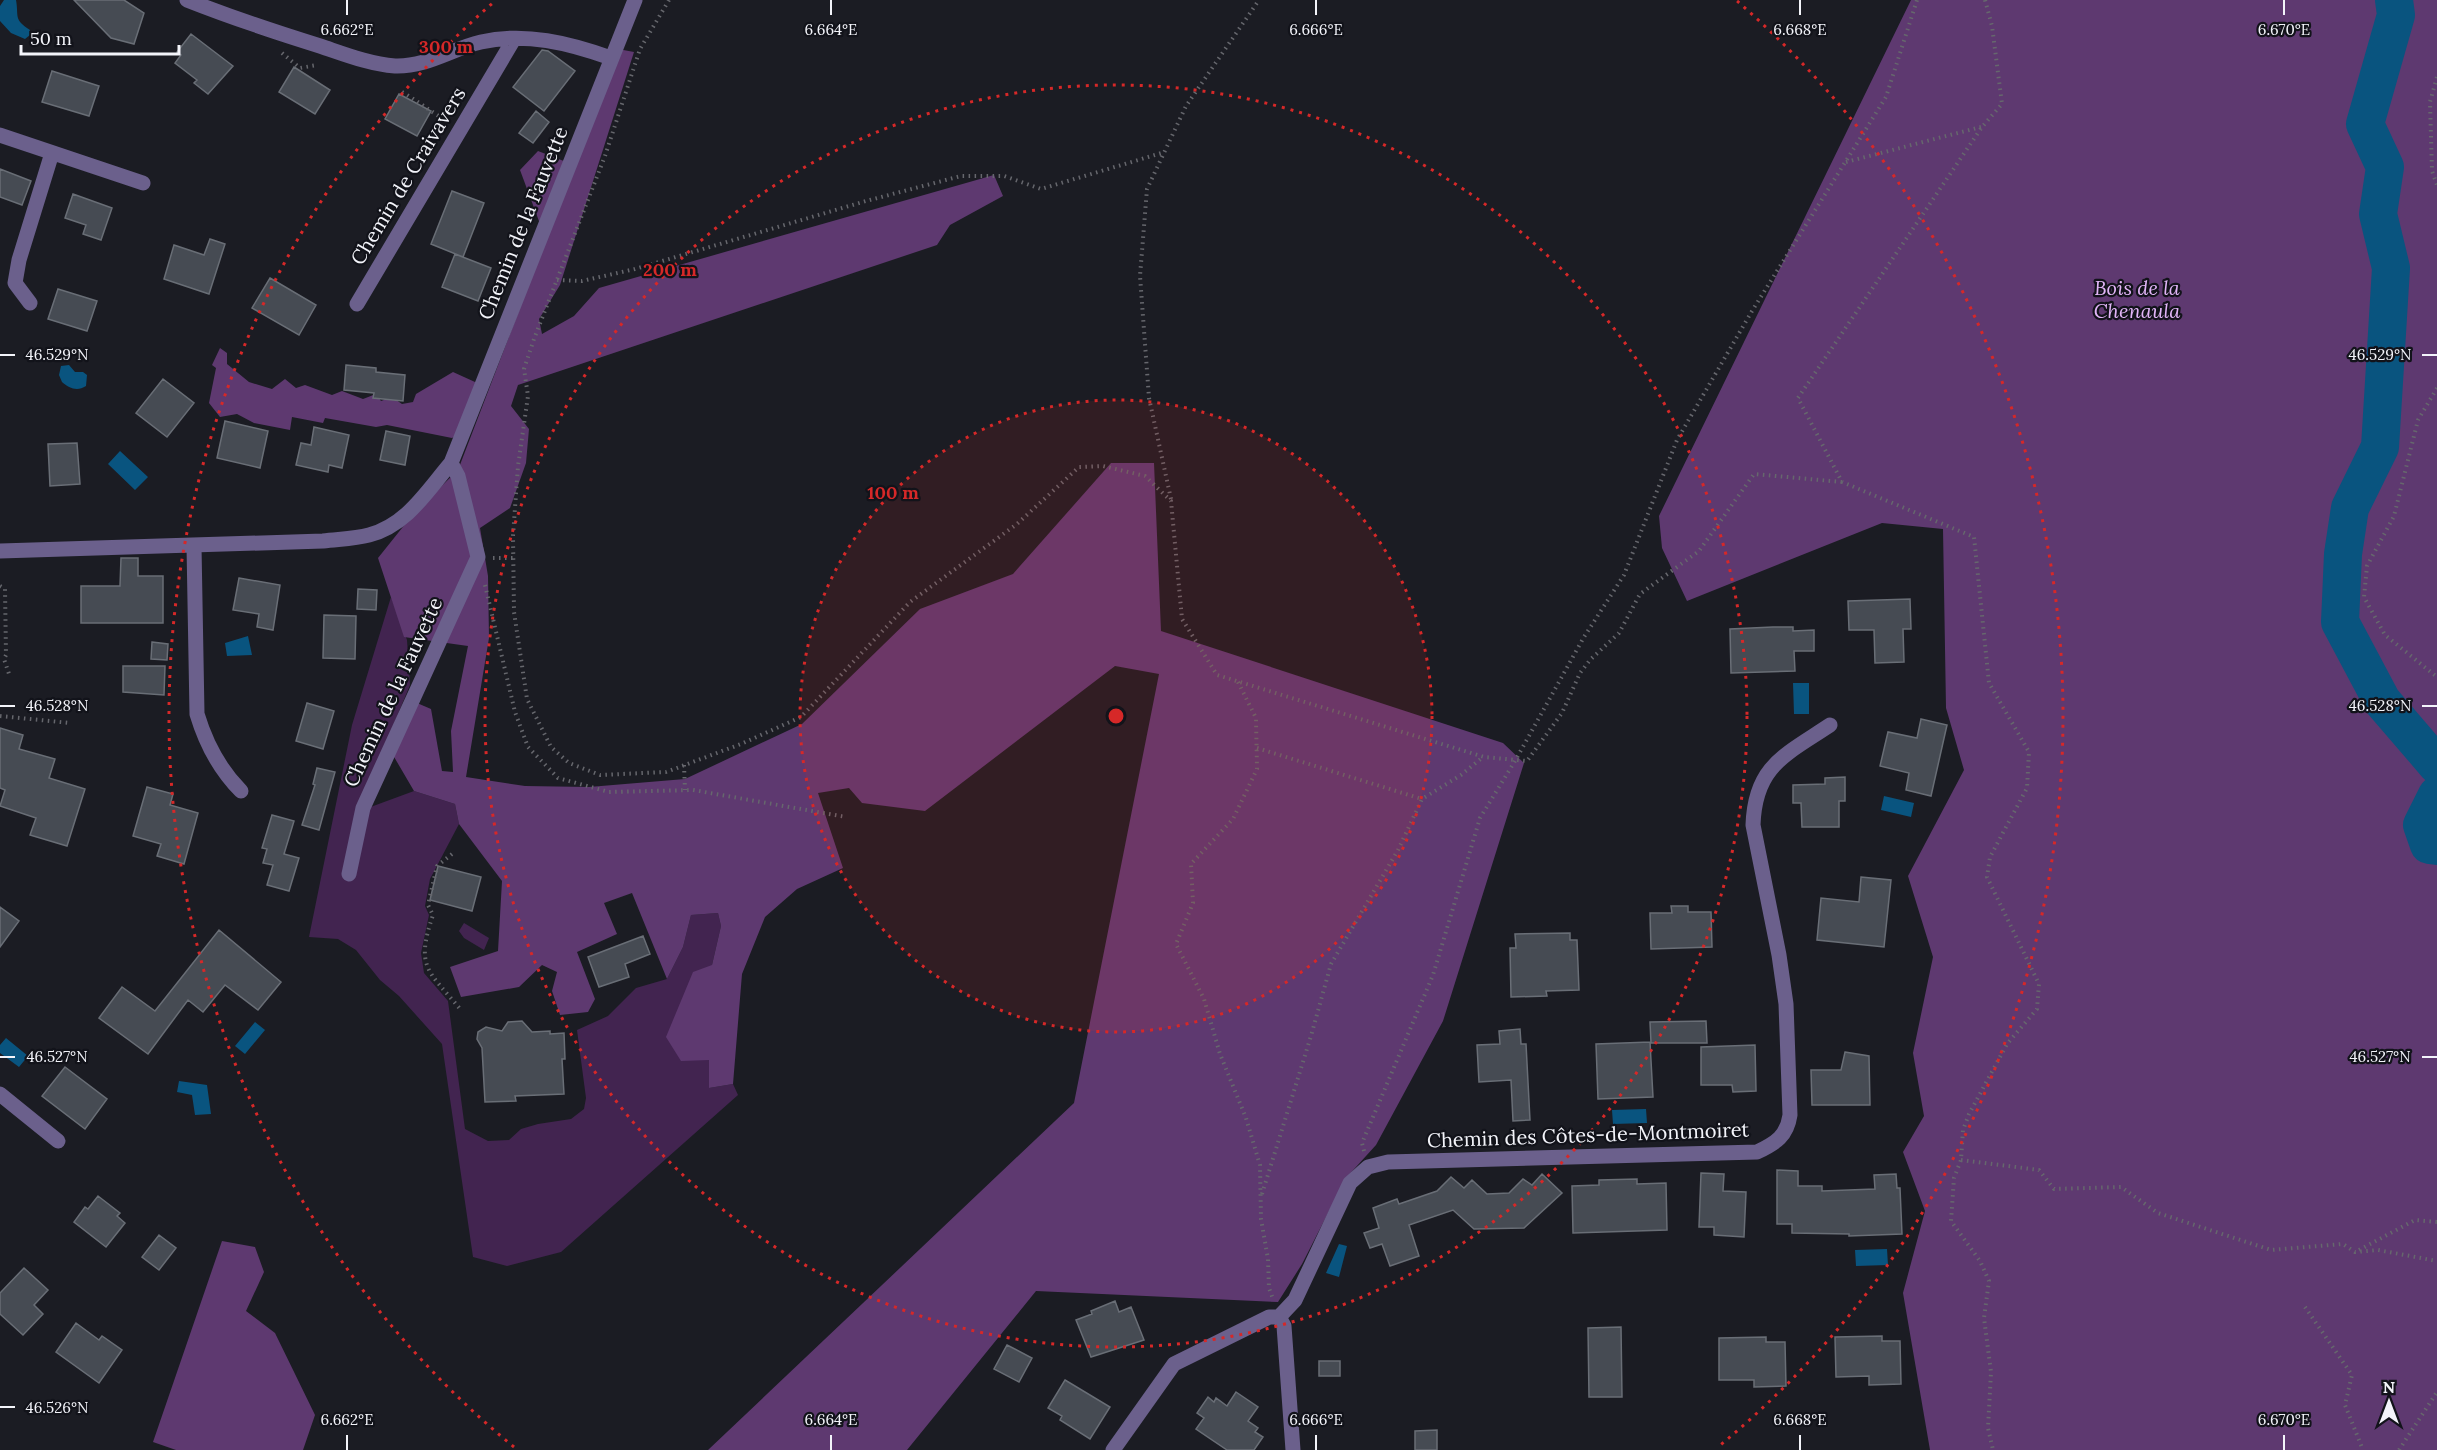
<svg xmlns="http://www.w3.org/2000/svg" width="2437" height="1450" font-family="Lora,serif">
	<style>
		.green { fill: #422450 }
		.forest { fill: #5e3970 }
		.water { fill: #09547f }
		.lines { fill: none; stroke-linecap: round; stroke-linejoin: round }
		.river { stroke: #09547f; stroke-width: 38 }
		.building { fill: #464b53; stroke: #696e76; stroke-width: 1.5 }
		.path { stroke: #66676d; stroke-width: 4; stroke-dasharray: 1.5 4.5; stroke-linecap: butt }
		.minor { stroke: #6b608c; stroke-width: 15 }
		.ticks { fill: none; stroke: #f3f4fa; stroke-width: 2 }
		.ring { fill: none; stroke: #d62828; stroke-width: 3; stroke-dasharray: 3 6 }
		.labels { text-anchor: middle; stroke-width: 4.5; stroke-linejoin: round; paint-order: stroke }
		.street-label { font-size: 20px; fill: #f3f4fa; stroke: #12131a }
		.park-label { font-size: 20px; font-style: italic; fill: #e2b5f8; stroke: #12131a }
		.ticks-label { font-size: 15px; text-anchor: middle; fill: #f3f4fa; stroke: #12131a; stroke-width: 4.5; stroke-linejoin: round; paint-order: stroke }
		.centre { fill: #d62828; stroke: #12131a; stroke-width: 3 }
		.ring-label { font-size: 18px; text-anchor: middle; font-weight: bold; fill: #d62828; stroke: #12131a; stroke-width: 4.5; stroke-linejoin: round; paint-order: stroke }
	</style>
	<rect width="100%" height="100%" fill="#1b1c23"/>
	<path class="green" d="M391 597 407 640 410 685 357 812 414 791 455 804 459 824 430 879 425 906 429 915 421 953 424 973 448 1001 465 1129 488 1141 509 1140 521 1129 538 1124 571 1119 584 1109 586 1098 577 1030 608 1016 636 988 667 979 683 947 691 915 718 913 721 926 712 965 709 1088 733 1084 738 1095 561 1252 507 1266 473 1257 442 1044 399 996 380 980 356 950 338 939 309 937 352 725Z
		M464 923 489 938 484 950 464 938 459 931Z"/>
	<path class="forest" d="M1911 0H2437V1450H1930L1903 1293 1925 1211 1903 1152 1924 1116 1913 1053 1933 957 1908 876 1964 770 1946 708 1943 529 1882 523 1687 601 1662 548 1659 516Z
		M618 49 634 52 560 285 539 319 542 334 574 316 599 288 994 175 1003 196 950 225 937 245 518 385 511 406 529 429 526 463 510 508 480 528 488 576 489 638 466 777 525 786 589 787 685 779 802 724 920 609 1013 574 1111 463H1154L1161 631 1503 743 1524 763 1443 1021 1376 1145 1346 1178 1302 1264 1278 1302 1036 1291 907 1450H708L1074 1103 1159 674 1115 666 925 811 862 803 849 788 818 793 843 868 797 889 765 917 742 974 733 1084 709 1088V1060L681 1061 666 1037 693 972 712 965 721 926 718 913 691 915 683 947 667 979 632 893 604 903 617 934 577 952 595 999 588 1012 560 1015 552 991 557 972 542 965 519 987 461 997 450 967 498 951 502 881 459 824 455 804 414 791 390 750 417 703 431 709 442 771 453 772 451 731 468 646 404 637 378 558 414 513 458 470 546 240 520 170 538 151 574 165Z
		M220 348 227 353V364L249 382 272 389 285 379 296 388 305 385 332 395 342 391 363 399 376 394 381 401 392 397 402 404 413 402 416 394 453 372 475 382V403L463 432 452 438 387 425 376 427 325 418 323 423 292 417 290 430 254 423 237 414 220 417 209 403 216 368 212 365Z
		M222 1241 255 1247 264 1272 246 1311 275 1333 315 1415 303 1450H176L153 1442Z"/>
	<path class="water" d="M4 0H16C19 16 13 19 30 30V35L25 39 11 33 0 21V6Z
		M69 365 75 372H83L87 375 86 386C77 392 69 388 62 382L59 375 61 366Z
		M120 451 148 477 135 490 108 464Z
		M248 636 252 655 227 656 225 643Z
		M1793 683H1809V714H1794Z
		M1884 796 1914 803 1911 817 1881 810Z
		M255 1022 265 1030 245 1054 235 1046Z
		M6 1038 28 1056 19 1067 0 1053V1045Z
		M179 1081 207 1085 211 1114 195 1115 192 1095 177 1092Z
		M1646 1109 1647 1123 1613 1124 1612 1110Z
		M1339 1244 1347 1246 1339 1277 1326 1273Z
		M1887 1249 1888 1265 1856 1266 1855 1250Z"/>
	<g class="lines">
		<path class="river" d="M2394 0 2396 15 2365 124 2385 167 2378 214 2391 268 2380 447 2350 508 2343 554 2340 622 2382 701 2437 765
			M2437 795 2422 825 2429 845 2437 846"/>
	</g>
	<path class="building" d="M74 0H124L144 13 134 44 111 38Z
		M191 34 233 66 208 94 194 83 197 80 175 63 181 55 177 52Z
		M542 50 548 51 575 71 544 111 513 87Z
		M294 67 330 90 315 114 279 92Z
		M52 71 99 86 89 116 42 102Z
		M399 94 431 111 417 136 385 119Z
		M536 111 549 122 533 143 519 133Z
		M0 169 31 181 22 205 0 197Z
		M452 191 484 203 463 257 431 244Z
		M73 194 112 208 101 240 83 234 86 225 65 218Z
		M210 239 225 244 209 294 164 279 174 245 204 255Z
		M455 254 491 268 478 301 442 287Z
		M270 278 316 305 299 335 252 308Z
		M58 289 97 301 87 331 48 319Z
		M346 365 376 368V372L405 375 403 401 373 398 374 393 344 390Z
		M163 379 194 403 167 437 136 413Z
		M225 421 268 431 260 468 217 458Z
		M314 427 349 435 342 468 329 465 328 472 296 465 301 443 311 445Z
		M386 431 410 436 405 465 380 460Z
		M77 443 80 484 50 486 48 444Z
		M121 558H138V576H163V623H81V586H120Z
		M239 578 280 585 273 630 257 627 259 614 233 610Z
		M358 589 377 590 376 610 357 609Z
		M1910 599 1911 629H1903L1904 662 1875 663 1874 630H1849L1848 601Z
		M324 615 356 616 355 659 323 658Z
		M1773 627H1793V631L1814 630V651H1794L1795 671 1731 673 1730 629Z
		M152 642 168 644 167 660 151 659Z
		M123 666H165L164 695 123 692Z
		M307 703 334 711 323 749 296 741Z
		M1921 719 1947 725 1931 796 1906 790 1909 773 1880 766 1888 732 1917 738Z
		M0 728 23 735 19 749 55 759 49 778 85 789 67 846 30 835 36 818 0 806 5 790 0 788Z
		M317 768 335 772 319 830 302 825 315 785 313 784Z
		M1845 777V801H1839V827H1802L1801 803H1793V785L1825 784V778Z
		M147 787 173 794 170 805 198 813 184 864 157 856 161 844 133 836Z
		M272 815 294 821 284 854 299 858 289 891 267 885 273 865 263 863 267 849 262 848Z
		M438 866 481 877 472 911 430 900Z
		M1861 877 1891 880 1884 947 1817 940 1821 898 1859 902Z
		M1671 906H1688V912H1711L1712 947 1651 949 1650 913H1672Z
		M0 907 19 921 0 947Z
		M219 930 281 982 258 1010 225 985 203 1012 188 1000 148 1054 99 1018 122 987 155 1011Z
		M1570 933V940H1577L1579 990 1546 991 1547 996 1511 997 1510 948H1516L1515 934Z
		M643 936 650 954 625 964 629 977 599 987 588 957Z
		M522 1021 532 1032 550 1031V1034L564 1033 565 1059H562L564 1094 515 1096 516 1101 485 1102 482 1048 477 1039 478 1032 486 1027 502 1031 508 1022Z
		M1706 1021 1707 1043H1651L1650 1022Z
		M1520 1029 1521 1044H1526L1530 1120 1513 1121 1511 1080 1479 1082 1477 1045 1500 1044 1499 1031Z
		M1650 1042 1653 1097 1598 1099 1596 1044Z
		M1755 1045 1756 1091 1733 1092 1732 1085H1701V1047Z
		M1845 1052 1869 1056 1870 1105H1812L1811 1070H1841Z
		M65 1067 107 1099 85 1129 42 1096Z
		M1777 1170 1798 1171V1186H1822V1191L1875 1189 1874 1175 1896 1174 1897 1188H1900L1902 1234 1849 1236V1234L1792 1233V1224H1777Z
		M1701 1173 1724 1174 1723 1191 1746 1192 1744 1237 1714 1235V1227H1699Z
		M1542 1174 1562 1193 1524 1228 1474 1229 1453 1210 1409 1225 1419 1256 1390 1266 1382 1244 1370 1248 1364 1233 1379 1228 1373 1208 1397 1199 1399 1204 1437 1191 1451 1177 1464 1188 1472 1180 1487 1194 1509 1193 1523 1179 1532 1185Z
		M1637 1179V1184L1666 1183 1667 1230 1573 1233 1572 1186 1599 1185V1180Z
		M98 1196 120 1213 117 1216 125 1223 106 1247 74 1222 85 1207 88 1209Z
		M159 1235 176 1248 159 1270 142 1257Z
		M24 1268 48 1290 34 1305 43 1314 23 1335 0 1314V1293Z
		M1115 1301 1119 1312 1131 1307 1144 1340 1091 1357 1076 1320 1092 1314 1091 1311Z
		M76 1323 99 1340 102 1336 122 1350 99 1383 56 1352Z
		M1621 1327 1622 1397H1589L1588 1328Z
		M1882 1336V1341H1900L1901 1384 1869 1385V1376L1836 1377 1835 1337Z
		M1766 1337V1342H1785L1786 1386 1754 1387V1380H1719V1338Z
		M1007 1345 1032 1358 1019 1382 994 1369Z
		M1319 1361H1340V1376H1319Z
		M1065 1380 1110 1407 1090 1439 1060 1420 1062 1416 1048 1408Z
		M1236 1392 1258 1407 1248 1421 1258 1428 1255 1432 1263 1437 1254 1450H1227L1196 1429 1204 1418 1197 1413 1208 1397 1214 1402 1216 1398 1227 1406Z
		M1437 1430V1450H1415V1431Z"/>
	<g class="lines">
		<path class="path" d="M669 0 640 49 605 156 534 339 524 369 528 396 518 466 513 536 514 612 527 699 551 747 569 763 600 775 666 772 741 744 801 717 910 602 1017 524 1079 467 1103 466 1145 476 1171 501 1182 619 1217 675 1484 757 1527 761 1562 713 1580 673 1590 660 1619 633 1640 594 1699 551 1754 474 1842 482
			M1985 0 1992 26 2002 104 1982 127 1798 398 1842 482 1974 537 1989 683 2029 752 2027 788 1990 857 1987 877 2039 984 2037 1009 2007 1044 1969 1114 1963 1130 1961 1160 1954 1178 1951 1221 1980 1261 1989 1281 1984 1318 1991 1372 1988 1428 1993 1450
			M282 53 300 68 317 65
			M2437 77 2430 102 2432 171 2437 185
			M402 92C418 101 431 112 447 121
			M1846 162 1981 127
			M557 280 582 281 635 269 866 201 961 176H1004L1041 189 1165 152
			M2437 388 2418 420 2394 516 2367 566 2364 597 2385 635 2437 677
			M1171 499 1149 398 1140 276 1147 189 1186 106 1259 0
			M493 558H513
			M485 585 515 712 528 747 558 778 609 792 693 790 846 817
			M0 586 5 589 6 655 4 659 9 674
			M1238 682 1256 718 1257 769 1233 819 1191 864 1193 903 1176 944 1204 999 1220 1054 1246 1118 1260 1165 1261 1219 1268 1259 1269 1288 1273 1299
			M0 716 70 723
			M1257 748 1422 799
			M684 765 685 790
			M452 854 437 866 428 905 433 915C415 968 428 970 461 1010
			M1364 1151 1362 1143 1433 975 1480 818 1515 761 1584 637 1624 575 1677 440 1752 311 1886 97 1917 0
			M1961 1160 2039 1170 2054 1189 2121 1187 2158 1213 2271 1250 2343 1244 2355 1252 2378 1250 2437 1261
			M1262 1194 1311 1036 1331 964 1398 850 1422 799 1461 775 1483 757
			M2359 1250 2415 1220 2437 1222
			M2305 1307 2352 1375 2345 1405 2363 1450
			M2399 1450 2437 1392"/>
		<path class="minor" d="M187 0C230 17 275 32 320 46 344 54 369 64 395 66 427 67 451 49 481 42 525 32 569 43 611 58
			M0 135 143 183
			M30 303 15 283 19 260 52 153
			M357 304 514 39
			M194 546 197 714C206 744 219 769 241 791
			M0 551 323 541C338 539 354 539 369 535 407 525 427 491 451 463L635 0
			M349 874 363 808 478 557 458 476 451 463
			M0 1094 58 1141
			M1279 1317 1295 1300 1350 1183 1368 1167 1388 1162 1757 1152C1776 1143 1787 1136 1790 1115L1786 1004 1779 955 1753 825C1755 766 1785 755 1830 725
			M1279 1317 1284 1326 1293 1450
			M1113 1450 1174 1364 1269 1317H1279"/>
	</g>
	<path class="ticks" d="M347 0V15M831 0V15M1316 0V15M1800 0V15M2284 0V15M0 355H15M2422 355H2437M0 706H15M2422 706H2437M0 1057H15M2422 1057H2437M0 1407H15M347 1435V1450M831 1435V1450M1316 1435V1450M1800 1435V1450M2284 1435V1450"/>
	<circle cx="1116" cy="716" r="316" fill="#d62828" fill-opacity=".12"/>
	<g class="ring">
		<circle cx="1116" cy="716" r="316"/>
		<circle cx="1116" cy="716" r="631"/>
		<path d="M514 1447A947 947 0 0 1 495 1M1737 1A947 947 0 0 1 1718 1447"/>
	</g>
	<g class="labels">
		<g class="street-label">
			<text transform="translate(408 176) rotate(-59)" y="7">Chemin de Craivavers</text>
			<text transform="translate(523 223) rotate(-68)" y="7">Chemin de la Fauvette</text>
			<text transform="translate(393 692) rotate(-65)" y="7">Chemin de la Fauvette</text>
			<text transform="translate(1588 1135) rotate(-2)" y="7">Chemin des Côtes-de-Montmoiret</text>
		</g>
		<g class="park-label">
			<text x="2137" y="295">Bois de la<tspan x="2137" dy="23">Chenaula</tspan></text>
		</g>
	</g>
	<g class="ticks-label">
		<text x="347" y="35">6.662°E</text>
		<text x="831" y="35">6.664°E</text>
		<text x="1316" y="35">6.666°E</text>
		<text x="1800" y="35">6.668°E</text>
		<text x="2284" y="35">6.670°E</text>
		<text x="57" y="360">46.529°N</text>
		<text x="2380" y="360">46.529°N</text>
		<text x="57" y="711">46.528°N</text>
		<text x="2380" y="711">46.528°N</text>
		<text x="57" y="1062">46.527°N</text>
		<text x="2380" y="1062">46.527°N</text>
		<text x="57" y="1413">46.526°N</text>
		<text x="347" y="1425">6.662°E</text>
		<text x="831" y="1425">6.664°E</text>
		<text x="1316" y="1425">6.666°E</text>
		<text x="1800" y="1425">6.668°E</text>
		<text x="2284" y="1425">6.670°E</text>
	</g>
	<circle cx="1116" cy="716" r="9" class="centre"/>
	<g class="ring-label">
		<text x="446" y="53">300 m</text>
		<text x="670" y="276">200 m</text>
		<text x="893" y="499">100 m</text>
	</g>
	<g transform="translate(2389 1402)" stroke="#12131a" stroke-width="4.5" paint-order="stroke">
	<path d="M0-4.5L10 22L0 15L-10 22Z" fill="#f3f4fa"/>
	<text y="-9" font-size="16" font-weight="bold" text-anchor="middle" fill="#f3f4fa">N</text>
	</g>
	<path d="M21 45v9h158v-9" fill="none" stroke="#f3f4fa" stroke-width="3"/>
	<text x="30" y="45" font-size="18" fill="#f3f4fa" stroke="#12131a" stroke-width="4.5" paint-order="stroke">50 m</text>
</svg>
